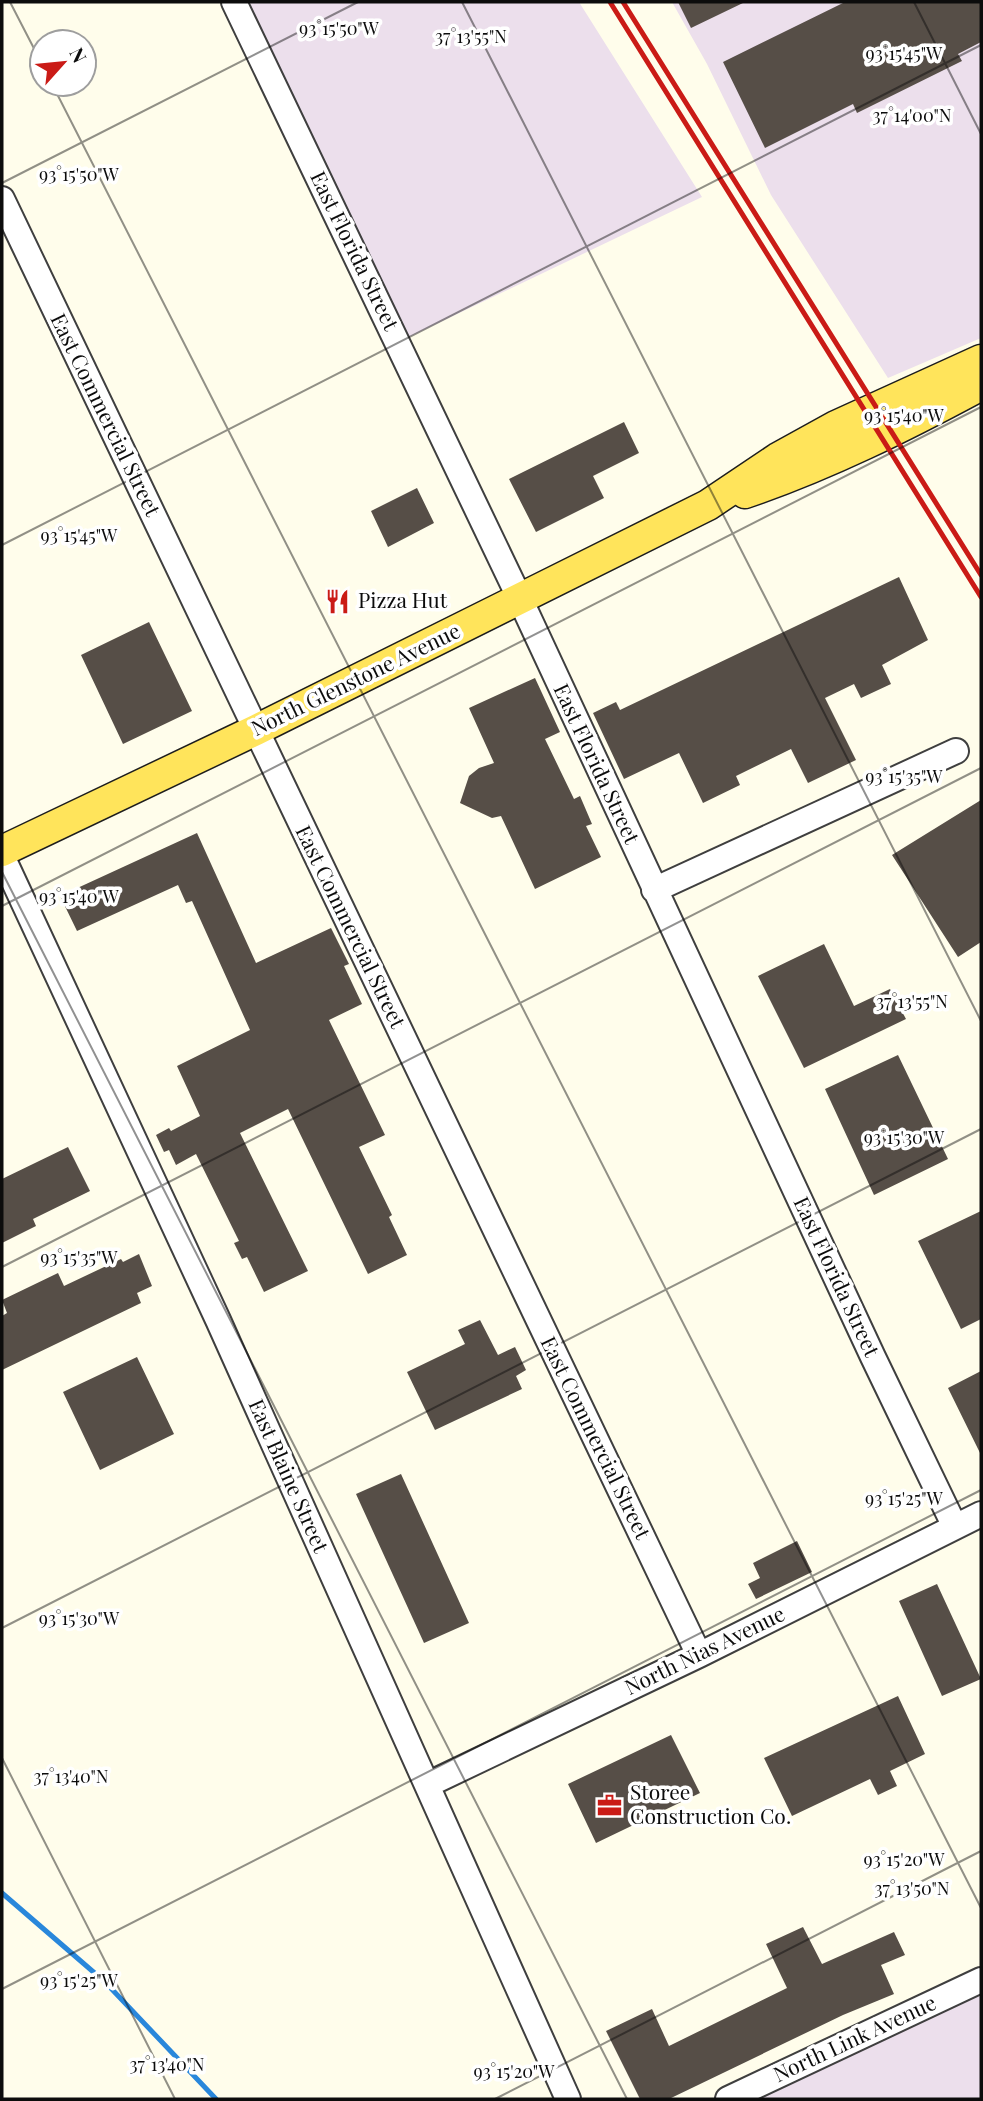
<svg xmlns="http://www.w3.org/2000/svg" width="983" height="2101" font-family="'Playfair Display',serif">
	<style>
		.industrial { fill: #ecdfec }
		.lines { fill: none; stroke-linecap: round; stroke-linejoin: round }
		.stream { stroke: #2987db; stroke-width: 5 }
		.building { fill: #564e47 }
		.minor-casing { stroke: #3f3f3f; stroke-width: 28 }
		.major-casing { stroke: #1d1d1d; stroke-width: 33 }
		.minor { stroke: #fff; stroke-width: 24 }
		.major { stroke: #ffe45b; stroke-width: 30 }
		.rail { stroke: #ca1b16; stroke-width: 5 }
		.ticks { fill: none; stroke: #0c0c0c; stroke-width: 2; stroke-opacity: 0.45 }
		.labels { text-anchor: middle; stroke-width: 7; stroke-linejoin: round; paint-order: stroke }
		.street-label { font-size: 21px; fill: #0c0c0c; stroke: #fff }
		.poi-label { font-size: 21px; fill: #0c0c0c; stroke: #fff; text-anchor: start }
		.ticks-label { font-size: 18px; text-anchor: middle; fill: #0c0c0c; stroke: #fff; stroke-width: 7; stroke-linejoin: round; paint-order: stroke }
	</style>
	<rect width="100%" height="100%" fill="#fffdeb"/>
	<path class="industrial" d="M246 2H579L702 197 407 338Z
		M672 2H981V338L888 378 771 195 707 64Z
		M981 1987V2099H745Z"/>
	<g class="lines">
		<path class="stream" d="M2 1893 105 1982 216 2099"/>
	</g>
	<path class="building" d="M678 2H745L691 28Z
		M845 2H981V42L958 54 962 61 857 113 853 104 765 148 723 62Z
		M624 422 639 453 593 476 604 498 536 532 509 479Z
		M417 488 434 523 388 547 371 511Z
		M899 577 928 640 882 665 891 684 861 698 854 684 825 698 856 760 808 783 791 749 736 776 740 785 703 803 679 753 624 779 593 713 616 702 620 710Z
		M149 622 192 711 123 744 81 655Z
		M535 678 560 732 545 739 574 799 580 796 592 824 586 826 601 857 535 889 501 816 492 818 460 803 469 776 479 768 494 763 469 708Z
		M981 800V942L958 957 892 855Z
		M197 833 256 963 331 928 349 964 344 966 362 1004 329 1020 385 1135 359 1147 392 1215 389 1217 407 1255 368 1274 288 1109 240 1133 308 1271 264 1292 247 1257 242 1259 234 1243 239 1241 196 1154 176 1165 169 1150 164 1152 156 1135 169 1128 171 1131 200 1116 177 1066 250 1030 192 901 186 903 178 885 77 931 60 896Z
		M824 944 854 1006 890 989 906 1019 804 1068 758 976Z
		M898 1055 948 1159 874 1195 825 1089Z
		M68 1147 90 1191 33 1219 36 1226 2 1243V1179Z
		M981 1211V1319L961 1329 918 1241Z
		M139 1254 152 1286 137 1293 141 1303 2 1370V1316L7 1313 2 1300 58 1273 64 1286 121 1259 123 1262Z
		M480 1320 498 1355 515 1347 526 1370 516 1376 522 1389 435 1430 407 1372 465 1344 458 1330Z
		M137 1357 174 1434 100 1470 63 1392Z
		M981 1371V1455L948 1388Z
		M401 1474 469 1623 424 1643 356 1494Z
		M797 1541 812 1572 756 1599 748 1584 760 1578 753 1563Z
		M937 1584 981 1679 942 1696 899 1601Z
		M898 1696 925 1754 890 1771 897 1786 878 1795 870 1779 792 1816 764 1758Z
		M671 1735 700 1793 596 1843 568 1784Z
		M803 1927 822 1964 894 1932 905 1955 881 1965 894 1994 843 2015 669 2099H640L606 2031 652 2009 669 2046 787 1988 766 1944Z"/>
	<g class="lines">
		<defs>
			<path id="minor" d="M234 2 520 599 873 1357 955 1527
				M2 199 699 1655
				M2 856 218 1320 568 2099
				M654 890 956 751
				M427 1785 699 1655 981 1514
				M728 2099 981 1980"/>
			<path id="major" d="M745 493C827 465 905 426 981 385
				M2 851 256 730 708 505 778 458 836 426 981 360"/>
		</defs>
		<use href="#minor" class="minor-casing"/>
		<use href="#major" class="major-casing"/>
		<use href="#minor" class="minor"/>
		<use href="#major" class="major"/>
		<path class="rail" d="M610 2 981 597
			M623 2 981 575"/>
	</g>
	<path class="ticks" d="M10 2 42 64M462 2 981 1021M914 2 981 134M52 84 981 1908M2 183 358 2M2 545 981 45M2 872 627 2099M2 906 981 407M2 1267 981 768M2 1628 981 1129M2 1758 175 2099M2 1989 981 1490M495 2099 981 1851"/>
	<defs>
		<symbol id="restaurant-bare" viewBox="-9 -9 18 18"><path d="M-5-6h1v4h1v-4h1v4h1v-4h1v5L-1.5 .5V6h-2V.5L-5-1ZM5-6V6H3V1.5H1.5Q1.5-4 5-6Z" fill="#ca1b16" stroke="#fff" stroke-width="2.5" paint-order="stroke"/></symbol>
		<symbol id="office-bare" viewBox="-9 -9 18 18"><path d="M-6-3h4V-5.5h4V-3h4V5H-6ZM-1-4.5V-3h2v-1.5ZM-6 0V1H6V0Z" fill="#ca1b16" stroke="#fff" stroke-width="2.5" paint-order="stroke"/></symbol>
	</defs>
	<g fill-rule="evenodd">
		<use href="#restaurant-bare" x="320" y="584" width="35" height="35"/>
		<use href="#office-bare" x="592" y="1788" width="35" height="35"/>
	</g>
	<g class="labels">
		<g class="street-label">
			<text transform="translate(354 251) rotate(64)" y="7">East Florida Street</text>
			<text transform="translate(105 415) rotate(64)" y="7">East Commercial Street</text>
			<text transform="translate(356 680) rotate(-26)" y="7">North Glenstone Avenue</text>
			<text transform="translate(596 764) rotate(65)" y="7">East Florida Street</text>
			<text transform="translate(350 927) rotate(64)" y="7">East Commercial Street</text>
			<text transform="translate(836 1277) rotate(65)" y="7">East Florida Street</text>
			<text transform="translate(595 1438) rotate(64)" y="7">East Commercial Street</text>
			<text transform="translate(288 1476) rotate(66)" y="7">East Blaine Street</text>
			<text transform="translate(705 1651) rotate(-26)" y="7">North Nias Avenue</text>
			<text transform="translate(855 2039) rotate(-25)" y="7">North Link Avenue</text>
		</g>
		<g class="poi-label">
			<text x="358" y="608">Pizza Hut</text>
			<text x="630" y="1800">Storee<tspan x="630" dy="24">Construction Co.</tspan></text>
		</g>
	</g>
	<g class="ticks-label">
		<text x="339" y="35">93°15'50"W</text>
		<text x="471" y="43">37°13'55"N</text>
		<text x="904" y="60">93°15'45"W</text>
		<text x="912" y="122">37°14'00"N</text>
		<text x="79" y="181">93°15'50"W</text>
		<text x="904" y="422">93°15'40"W</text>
		<text x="79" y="542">93°15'45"W</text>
		<text x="904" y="783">93°15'35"W</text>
		<text x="79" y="903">93°15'40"W</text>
		<text x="912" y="1008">37°13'55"N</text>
		<text x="904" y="1144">93°15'30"W</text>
		<text x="79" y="1264">93°15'35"W</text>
		<text x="904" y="1505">93°15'25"W</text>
		<text x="79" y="1625">93°15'30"W</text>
		<text x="71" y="1783">37°13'40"N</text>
		<text x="904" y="1866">93°15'20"W</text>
		<text x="912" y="1895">37°13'50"N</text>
		<text x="79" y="1987">93°15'25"W</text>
		<text x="167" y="2071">37°13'40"N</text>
		<text x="514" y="2078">93°15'20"W</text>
	</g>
	<rect width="983" height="2101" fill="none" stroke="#0c0c0c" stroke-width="7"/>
	<g transform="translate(63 63) rotate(63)"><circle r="33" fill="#ffffff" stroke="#9e9e9e" stroke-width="2"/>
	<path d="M0-5L12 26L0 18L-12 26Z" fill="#ca1b16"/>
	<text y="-10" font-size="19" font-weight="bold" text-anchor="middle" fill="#0c0c0c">N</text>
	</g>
</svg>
